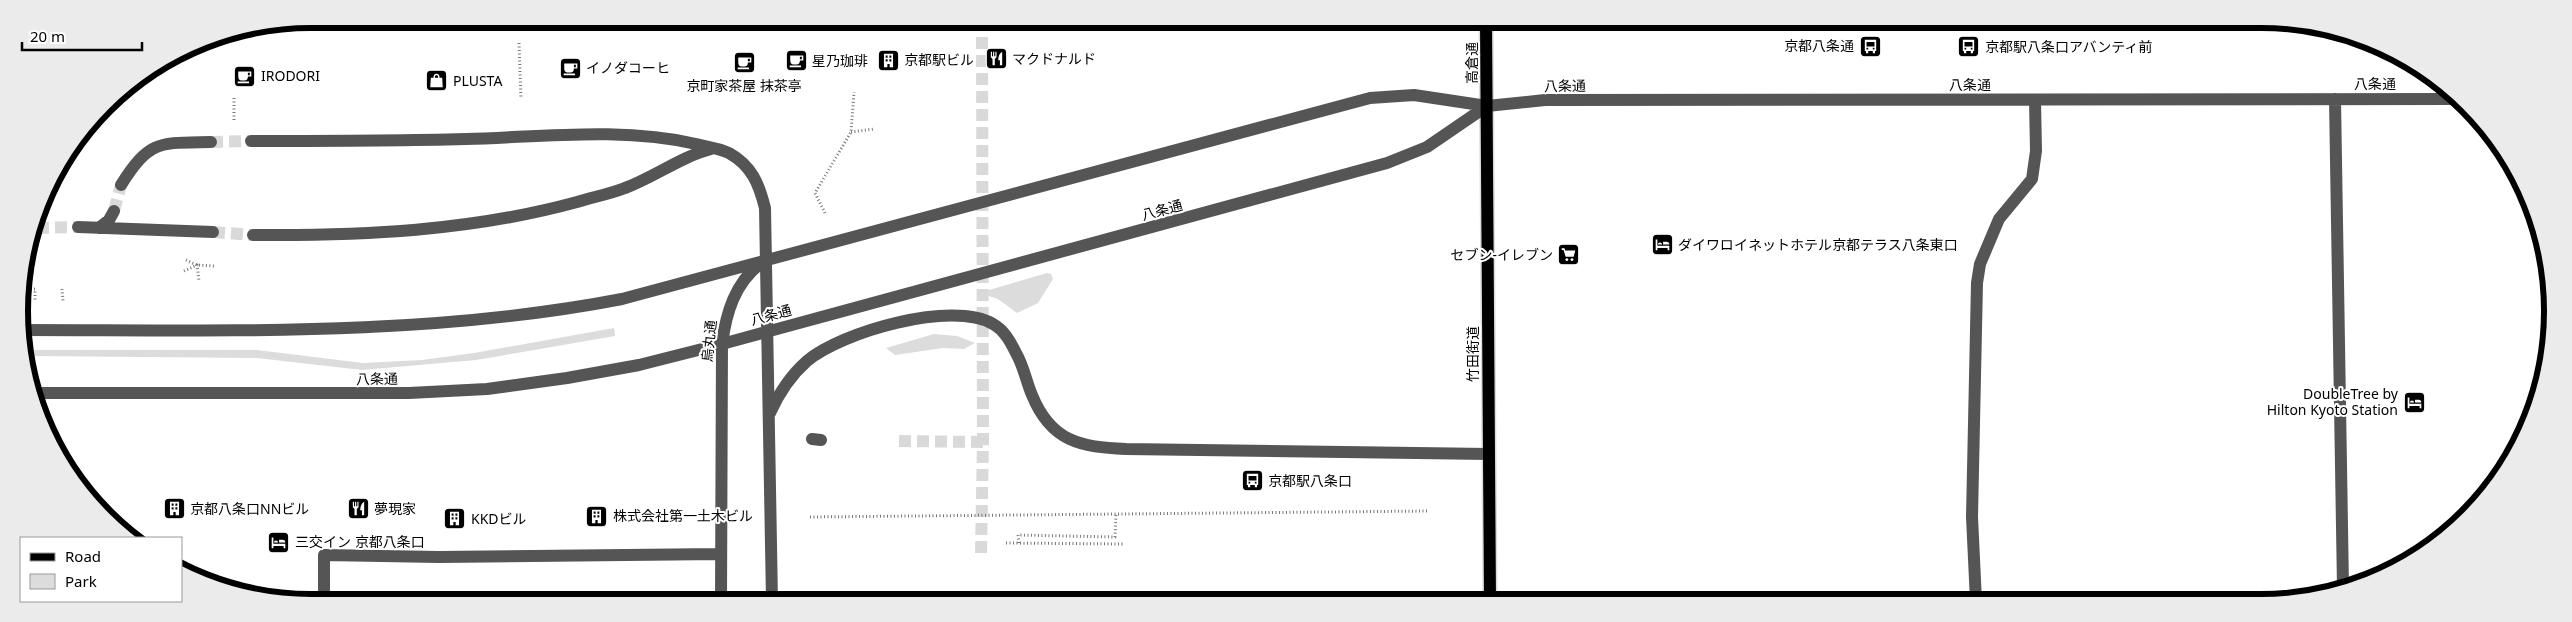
<svg xmlns="http://www.w3.org/2000/svg" width="2572" height="622" font-family="'Noto Sans','Noto Sans JP',sans-serif">
	<style>
		.green { fill: #dcdcdc }
		.lines { fill: none; stroke-linecap: round; stroke-linejoin: round }
		.minor-tunnel { stroke: #d9d9d9; stroke-width: 12; stroke-dasharray: 12 6; stroke-linecap: butt }
		.major-casing { stroke: #dbdbdb; stroke-width: 15 }
		.path { stroke: #777; stroke-width: 3; stroke-dasharray: 1 2.5; stroke-linecap: butt }
		.minor { stroke: #555; stroke-width: 12 }
		.major { stroke: #000; stroke-width: 12 }
		.labels { text-anchor: middle; stroke-width: 4; stroke-linejoin: round; paint-order: stroke }
		.poi-label { font-size: 14px; fill: #000; stroke: #fff; text-anchor: start }
		.street-label { font-size: 14px; fill: #000; stroke: #fff }
		.rim { fill: none; stroke: #000; stroke-width: 6 }
	</style>
	<rect width="100%" height="100%" fill="#fff"/>
	<path class="green" d="M1047 273 1051 274 1053 279 1038 303 1017 313 998 299 979 293Z
		M614 328 615 336 476 360 362 370 257 358 26 356 25 350H257L363 363 422 360 474 353Z
		M934 334 957 336 975 343 964 349 943 348 895 355 886 348Z"/>
	<g class="lines">
		<path class="minor-tunnel" d="M211 142 251 141
			M114 211 121 185
			M37 228 78 227
			M213 232 253 235
			M899 441 983 442
			M981 553 983 442 982 20"/>
		<defs>
			<path id="major" d="M1486 20 1490 601"/>
		</defs>
		<use href="#major" class="major-casing"/>
		<path class="path" d="M519 43 521 99
			M234 120V98
			M851 132 874 129
			M825 213 815 193 851 132 854 92
			M186 260 197 265 214 266
			M184 271 197 265 199 281
			M62 289 63 301
			M20 290 35 289V301
			M810 517 1429 511
			M1006 543 1123 544
			M1019 543 1018 535 1115 537 1116 514"/>
		<path class="minor" d="M2335 99 2343 588
			M251 141C322 141 394 141 466 139 542 137 622 127 696 144 707 147 719 148 729 153 752 166 759 184 765 208L772 601
			M121 185C150 139 160 143 211 142
			M78 227 213 232
			M99 228 109 220 114 211
			M253 235C362 236 471 231 577 202 593 197 610 194 625 188 655 177 680 157 711 149
			M23 330C224 330 425 337 622 299L1370 98 1414 95 1487 106 1545 100 2454 99
			M32 393H409L487 389 567 378 639 365 722 344 1387 163 1427 147 1487 106
			M770 413C779 393 790 376 807 361 841 332 952 300 993 324 1004 330 1010 341 1016 353 1024 367 1026 381 1032 395 1051 442 1081 447 1126 449L1489 454
			M812 439 821 440
			M324 601V555L439 557 720 554
			M721 601 722 344C726 313 735 283 760 264
			M1976 601 1972 517 1977 283 1980 264 1999 219 2032 179 2036 151 2035 100"/>
		<use href="#major" class="major"/>
	</g>
	<defs>
		<symbol id="bus-square" viewBox="-11 -11 22 22"><rect x="-9" y="-9" width="18" height="18" rx="4" fill="#000" stroke="#fff"/><path d="M-5-6H5V4H4V6H2V4H-2V6H-4V4H-5ZM-3.5-4V0h7V-4ZM-3.5 1.2v1.5H-2V1.2ZM2 1.2v1.5H3.5V1.2Z" fill="#fff"/></symbol>
		<symbol id="restaurant-square" viewBox="-11 -11 22 22"><rect x="-9" y="-9" width="18" height="18" rx="4" fill="#000" stroke="#fff"/><path d="M-5-6h1v4h1v-4h1v4h1v-4h1v5L-1.5 .5V6h-2V.5L-5-1ZM5-6V6H3V1.5H1.5Q1.5-4 5-6Z" fill="#fff"/></symbol>
		<symbol id="building-square" viewBox="-11 -11 22 22"><rect x="-9" y="-9" width="18" height="18" rx="4" fill="#000" stroke="#fff"/><path d="M-4-6H4V6H1V3H-1V6H-4ZM-2.5-4.3h1.7v1.8h-1.7ZM.8-4.3h1.7v1.8H.8ZM-2.5-1h1.7V.8h-1.7ZM.8-1h1.7V.8H.8Z" fill="#fff"/></symbol>
		<symbol id="cafe-square" viewBox="-11 -11 22 22"><rect x="-9" y="-9" width="18" height="18" rx="4" fill="#000" stroke="#fff"/><path d="M-5.5-4.5H6V0H3Q3 3.5 0 3.5H-2.5Q-5.5 3.5-5.5 0ZM3-3.2v2h1.7v-2ZM-6 4.5H4V6H-6Z" fill="#fff"/></symbol>
		<symbol id="shop-square" viewBox="-11 -11 22 22"><rect x="-9" y="-9" width="18" height="18" rx="4" fill="#000" stroke="#fff"/><path d="M-5-2.5h2.3a2.7 3.5 0 0 1 5.4 0H5L5.5 6h-11ZM-1.5-2.5h3a1.5 2.3 0 0 0-3 0Z" fill="#fff"/></symbol>
		<symbol id="hotel-square" viewBox="-11 -11 22 22"><rect x="-9" y="-9" width="18" height="18" rx="4" fill="#000" stroke="#fff"/><path d="M-6-4.5h1.5V1H6V5H4.5V3h-9V5H-6ZM-4 0a1.8 1.8 0 1 1 3.6 0ZM.5 0V-2.5h3Q6-2.5 6 0Z" fill="#fff"/></symbol>
		<symbol id="supermarket-square" viewBox="-11 -11 22 22"><rect x="-9" y="-9" width="18" height="18" rx="4" fill="#000" stroke="#fff"/><path d="M-6-5.5h2.5l.6 2H6L4.5 2H-2.5L-4.4-4H-6ZM-1.5 3.2a1.3 1.3 0 1 0 .1 0ZM3 3.2a1.3 1.3 0 1 0 .1 0Z" fill="#fff"/></symbol>
	</defs>
	<g fill-rule="evenodd">
		<use href="#bus-square" x="1858" y="34" width="25" height="25"/>
		<use href="#bus-square" x="1956" y="34" width="25" height="25"/>
		<use href="#restaurant-square" x="984" y="46" width="25" height="25"/>
		<use href="#building-square" x="876" y="48" width="25" height="25"/>
		<use href="#cafe-square" x="784" y="48" width="25" height="25"/>
		<use href="#cafe-square" x="732" y="50" width="25" height="25"/>
		<use href="#cafe-square" x="558" y="56" width="25" height="25"/>
		<use href="#cafe-square" x="232" y="64" width="25" height="25"/>
		<use href="#shop-square" x="424" y="68" width="25" height="25"/>
		<use href="#hotel-square" x="1650" y="232" width="25" height="25"/>
		<use href="#supermarket-square" x="1556" y="242" width="25" height="25"/>
		<use href="#hotel-square" x="2402" y="390" width="25" height="25"/>
		<use href="#bus-square" x="1240" y="468" width="25" height="25"/>
		<use href="#building-square" x="162" y="496" width="25" height="25"/>
		<use href="#restaurant-square" x="346" y="496" width="25" height="25"/>
		<use href="#building-square" x="584" y="504" width="25" height="25"/>
		<use href="#building-square" x="442" y="506" width="25" height="25"/>
		<use href="#hotel-square" x="266" y="530" width="25" height="25"/>
	</g>
	<g class="labels">
		<g class="poi-label">
			<text x="1854" y="51" text-anchor="end">京都八条通</text>
			<text x="1985" y="52">京都駅八条口アバンティ前</text>
			<text x="1012" y="64">マクドナルド</text>
			<text x="904" y="65">京都駅ビル</text>
			<text x="812" y="66">星乃珈琲</text>
			<text x="586" y="73">イノダコーヒ</text>
			<text x="261" y="81">IRODORI</text>
			<text x="453" y="86">PLUSTA</text>
			<text x="744" y="91" text-anchor="middle">京町家茶屋 抹茶亭</text>
			<text x="1678" y="250">ダイワロイネットホテル京都テラス八条東口</text>
			<text x="1553" y="260" text-anchor="end">セブン-イレブン</text>
			<text x="2398" y="399" text-anchor="end">DoubleTree by<tspan x="2398" dy="16">Hilton Kyoto Station</tspan></text>
			<text x="1268" y="486">京都駅八条口</text>
			<text x="190" y="514">京都八条口NNビル</text>
			<text x="374" y="514">夢現家</text>
			<text x="613" y="521">株式会社第一土木ビル</text>
			<text x="471" y="524">KKDビル</text>
			<text x="295" y="547">三交イン 京都八条口</text>
		</g>
		<g class="street-label">
			<text transform="translate(1472 63) rotate(-90)" y="5">高倉通</text>
			<text x="2375" y="89">八条通</text>
			<text x="1970" y="90">八条通</text>
			<text transform="translate(1565 86) rotate(-1)" y="5">八条通</text>
			<text transform="translate(1162 210) rotate(-15)" y="5">八条通</text>
			<text transform="translate(771 315) rotate(-15)" y="5">八条通</text>
			<text transform="translate(709 341) rotate(-84)" y="5">烏丸通</text>
			<text transform="translate(1473 354) rotate(-90)" y="5">竹田街道</text>
			<text transform="translate(377 379) rotate(-1)" y="5">八条通</text>
		</g>
	</g>
	<path d="M0 0H2572V622H0ZM311 28H2261A283 283 0 0 1 2544 311V311A283 283 0 0 1 2261 594H311A283 283 0 0 1 28 311V311A283 283 0 0 1 311 28Z" fill="#ebebeb" fill-rule="evenodd"/>
	<path class="rim" d="M311 28H2261A283 283 0 0 1 2544 311V311A283 283 0 0 1 2261 594H311A283 283 0 0 1 28 311V311A283 283 0 0 1 311 28Z"/>
	<rect x="20" y="537" width="162" height="65" fill="#ffffff" stroke="#999999"/>
	<rect x="30" y="553" width="25" height="8" fill="#000000" stroke="#999999"/>
	<text x="65" y="562" font-size="15" fill="#000000">Road</text>
	<rect x="30" y="574" width="25" height="15" fill="#dcdcdc" stroke="#999999"/>
	<text x="65" y="587" font-size="15" fill="#000000">Park</text>
	<path d="M22 42v8h120v-8" fill="none" stroke="#000000" stroke-width="2.5"/>
	<text x="30" y="42" font-size="15" fill="#000000" stroke="#ffffff" stroke-width="4" paint-order="stroke">20 m</text>
</svg>
